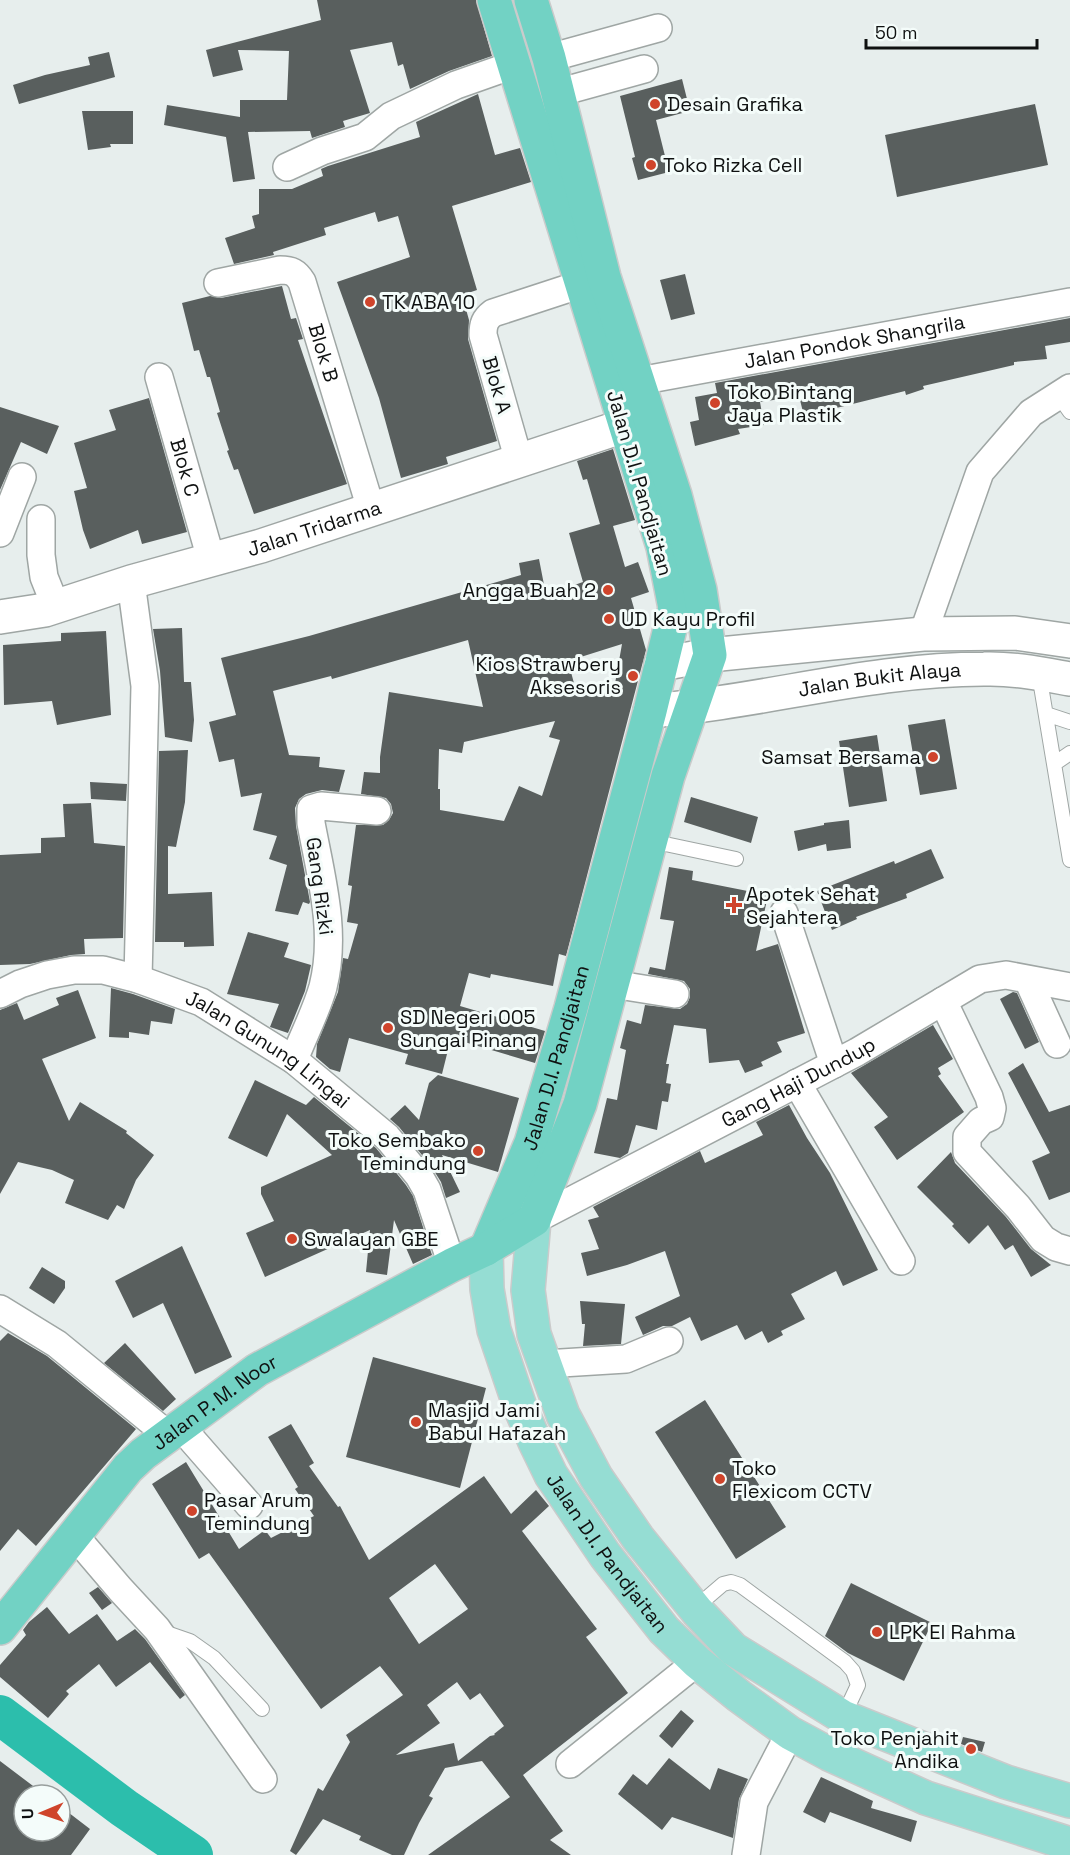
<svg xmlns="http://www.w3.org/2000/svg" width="1070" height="1855" font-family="'Space Grotesk',sans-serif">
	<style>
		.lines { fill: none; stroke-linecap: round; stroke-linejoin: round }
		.river { stroke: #2cbeac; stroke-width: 40 }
		.building { fill: #595f5e; fill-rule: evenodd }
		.service-casing { stroke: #9fa6a4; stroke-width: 16 }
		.minor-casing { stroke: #9fa6a4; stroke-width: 30 }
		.tertiary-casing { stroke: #9fa6a4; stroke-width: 36 }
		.primary-casing { stroke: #cacbcb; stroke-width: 36 }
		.trunk-casing { stroke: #cacbcb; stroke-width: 36 }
		.service { stroke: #fff; stroke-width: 14 }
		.minor { stroke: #fff; stroke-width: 27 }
		.tertiary { stroke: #fff; stroke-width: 33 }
		.primary { stroke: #95ddd3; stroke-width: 33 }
		.trunk { stroke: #72d2c4; stroke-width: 33 }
		.poi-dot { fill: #cf442b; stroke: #f4fcfa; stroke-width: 2 }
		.labels { text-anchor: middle; stroke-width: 6; stroke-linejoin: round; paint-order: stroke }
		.poi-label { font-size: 20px; fill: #0f1111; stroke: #f4fcfa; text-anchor: start }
		.street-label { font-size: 20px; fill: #0f1111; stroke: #f4fcfa }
	</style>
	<rect width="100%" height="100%" fill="#e7eeed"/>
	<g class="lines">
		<path class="river" d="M0 1715 124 1808 193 1855"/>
	</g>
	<path class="building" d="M317 0H476L492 56 449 71 410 89 403 64 398 66 392 42 350 50 370 113 343 121 345 127 312 138 310 131 248 132 255 179 233 182 226 137 164 125 167 105 240 117V100H287L289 51 238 50 243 70 213 77 206 50 321 20Z
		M109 52 115 77 19 104 13 85 45 75 90 65 88 57Z
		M682 79 690 111 656 120 669 172 638 180 632 158 635 157 620 96Z
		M478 94 495 155 520 148 531 182 452 206 477 290 462 295 469 320 468 339 497 441 446 457 448 464 401 478 379 398 337 282 410 257 398 216 378 222 375 212 324 228 326 235 273 252 274 255 234 264 225 238 255 228 252 216 259 214V189H292L323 176 321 169 328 166 420 137 416 122Z
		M1035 104 1048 165 897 197 885 135Z
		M82 111H133V144H110L111 147 88 150Z
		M685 274 695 314 671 320 660 280Z
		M282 286 291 319 296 318 303 339 298 340 347 484 254 514 238 469 234 470 227 451 229 450 217 413 220 412 210 377H207L199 350 194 351 182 303 210 296 221 298Z
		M1070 318V342L1045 346 1047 359 1014 362V365L923 386 924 389 906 395 905 391 804 416 799 396 760 402 764 425 738 429 740 434 695 446 690 422 699 420 695 397 717 393 715 383Z
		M149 398 187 532 142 544 138 530 90 549 83 530 74 491 87 488 74 443 116 430 109 410Z
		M0 407 59 426 47 454 21 442 0 490Z
		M613 449 635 520 613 526 625 567 638 562 649 592 631 598 646 650 566 956 559 954 553 986 491 974 490 978 469 973 460 1006 545 1031 535 1063 451 1038 442 1074 405 1064 408 1054 349 1038 340 1072 330 1069 316 1057 317 1044 338 992 343 958 348 959 358 924 347 922 352 886 348 885 356 825H383L389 820 393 813 391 804 386 798 361 794 364 772 380 773V757L389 692 483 707 468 640 332 679 331 676 273 691 289 755 320 757 319 767 345 770 339 792 322 790 306 794 299 799 295 808 296 826 310 902 309 904 303 902 298 915 275 911 287 865 269 859 277 836 253 830 262 793 241 797 234 759 219 762 209 722 236 715 221 658 309 636 521 575 519 563 539 559 546 595 583 582 569 533 600 524 587 479 583 480 577 461ZM622 644 613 695 575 687 568 661ZM555 721 549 737 560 740 542 796 519 786 504 821 440 810V789H438L439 749 462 753 464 742Z
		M182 628 184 682H191L194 720 192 742 165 737 160 671 153 629Z
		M106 631 111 715 57 725 52 701 4 705 3 645 61 641V633Z
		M945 719 957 789 920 795 908 725Z
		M877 735 887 801 849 807 839 741Z
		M188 750 185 802 176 847 168 846V894L212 892 214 946 184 947V942H155L159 751Z
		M90 782 127 784 126 801 91 799Z
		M691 797 758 817 751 843 684 822Z
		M91 803 94 843 125 846 123 938 84 939 85 954 71 955 30 964 0 965V855L41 853V838L65 837 63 804Z
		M849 820 851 848 827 851 826 844 798 851 794 831 824 825V823Z
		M931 849 944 878 906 894 907 898 856 917 857 919 832 930 817 891 894 861 895 864Z
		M669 867 693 871 692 880 768 895 756 951 778 944 805 1033 777 1042 782 1052 761 1062 763 1066 745 1073 739 1060 709 1063 706 1029 674 1025 666 1064H669L666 1083 671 1084 668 1102 662 1101 657 1130 636 1125 628 1153 620 1158 594 1153 607 1098 617 1100 626 1050 620 1048 627 1020 641 1024 645 1005 680 1009 687 1004 690 997V989L684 981 648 974 650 967 665 970 674 921 660 919Z
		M248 932 289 943 284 957 311 965 305 991 288 1033 270 1027 279 1004 227 994Z
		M111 988 133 994 175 1009 172 1024 151 1021 149 1035 129 1032V1038L109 1037Z
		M78 990 96 1038 42 1059 69 1121 80 1102 127 1131 126 1133 154 1155 136 1180 124 1209 117 1205 108 1220 65 1203 74 1180 52 1170 18 1162 0 1194V1010L17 1003 24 1020 59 1005 56 998Z
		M1013 992 1017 993 1039 1042 1025 1049 1000 999Z
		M933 1025 953 1059 938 1068 941 1074 938 1076 964 1112 897 1160 874 1127 888 1117 851 1073Z
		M1023 1063 1049 1112 1070 1105V1192L1049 1200 1032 1161 1050 1153 1008 1073Z
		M438 1075 519 1098 498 1172 442 1155 460 1192 446 1198 441 1182 431 1166 399 1127 390 1119 405 1105 419 1120 429 1083Z
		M255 1080 306 1105 314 1097 376 1148 406 1185 413 1196 432 1255 413 1264 394 1220 387 1275 366 1272 370 1230 265 1277 246 1233 274 1221 261 1194V1187L332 1155 287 1114 267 1157 228 1138Z
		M789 1105 807 1138 830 1173 878 1270 843 1286 836 1271 791 1294 805 1319 781 1331 783 1335 768 1343 762 1331 745 1340 737 1325 701 1341 690 1317 672 1326H663L643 1335 635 1317 680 1296 665 1251 627 1265 587 1276 581 1253 599 1249 588 1220 599 1217 593 1207 700 1151 705 1163 763 1135 756 1122Z
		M951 1152 955 1163 1006 1217 1031 1249 1051 1265 1031 1277 1013 1245 1005 1250 988 1225 969 1244 952 1226 954 1224 917 1187Z
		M182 1246 232 1357 195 1374 163 1303 133 1318 115 1281Z
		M42 1267 65 1281V1288L54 1304 29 1288Z
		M580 1301 625 1304 621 1344 583 1346 585 1324H582Z
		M8 1333 47 1356 136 1429 36 1546 18 1529 0 1551V1341Z
		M125 1343 176 1399 163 1411 104 1363Z
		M373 1357 486 1388 460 1488 346 1457Z
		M705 1400 786 1527 736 1559 655 1432Z
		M291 1424 314 1463 309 1466 338 1507 340 1506 369 1560 484 1476 511 1514 536 1490 549 1506 522 1531 597 1629 586 1637 628 1693 523 1775 563 1831 550 1840 571 1855H428L510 1797 482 1761 445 1768 429 1796 433 1798 419 1823 404 1855H392L359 1840 361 1836 323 1819 296 1855 290 1851 318 1788 323 1791 350 1742 346 1735 403 1695 380 1666 321 1709 209 1553 199 1559 152 1484 186 1462 239 1549 265 1530 271 1538 314 1516 295 1489 298 1487 268 1437ZM435 1564 468 1609 419 1644 389 1598ZM457 1682 470 1700 480 1693 504 1726 494 1734 495 1735 490 1736 458 1761 454 1743 396 1755 440 1723 427 1705Z
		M851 1583 932 1623 904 1681 848 1653 825 1636Z
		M98 1587 112 1603 102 1610 89 1593Z
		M47 1607 69 1634 97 1614 117 1641 135 1629 145 1639 185 1695 180 1699 150 1662 116 1687 99 1664 66 1691 69 1694 48 1718 0 1677V1665L26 1635 23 1630 29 1622Z
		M681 1710 694 1721 672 1748 659 1736Z
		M963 1737 985 1742 982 1752 961 1744Z
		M669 1758 710 1790 718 1768 748 1779 739 1799 733 1838 672 1817 662 1830 618 1794 633 1774 647 1785Z
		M0 1761 45 1795H24V1831H60V1806L90 1829 71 1855H0Z
		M821 1777 873 1801 871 1808 917 1821 911 1842 830 1812 825 1823 803 1812Z"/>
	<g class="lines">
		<defs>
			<path id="service" d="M1058 395 1070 412
				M1039 674 1070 860
				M1046 714 1070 722
				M1054 764 1070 753
				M651 841 736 859
				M695 1608 723 1584 731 1582 740 1585 845 1662 853 1671 858 1685 843 1717
				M164 1632 190 1641 214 1658 262 1709"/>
			<g id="minor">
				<path d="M549 58 658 28"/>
				<path d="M557 93 644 69"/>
				<path d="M287 167 322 151 365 137 391 116 456 85 513 65"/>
				<path id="s1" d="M218 283 280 270C291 270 296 272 302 282L371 509"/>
				<path id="s2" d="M159 377 211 559"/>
				<path id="s3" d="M639 381 1070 302"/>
				<path d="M519 461 483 335C483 324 485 319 493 313L600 278"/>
				<path d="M41 519V555L44 577 56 607"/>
				<path d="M0 533 22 477"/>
				<path d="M131 582 145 686 138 979"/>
				<path d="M923 634 980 472 1031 413 1070 388"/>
				<path d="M784 913 834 1064"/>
				<path d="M1028 980 1057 1044"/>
				<path d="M612 984 675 994"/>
				<path id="s4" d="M0 994 20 984 47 975 74 970H103L138 979 201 1002 294 1060 387 1137 419 1176 427 1190 452 1265"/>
				<path d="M943 1001 989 1097 992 1108 990 1117 981 1121 967 1137V1152L1018 1207 1043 1239 1056 1247 1070 1251"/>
				<path d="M294 1060C303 1036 316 1012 323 987 337 932 321 877 311 823V809L321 806 377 811"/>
				<path d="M797 1083 901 1261"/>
				<path id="s5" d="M534 1220 857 1052 980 979 1006 975 1070 987"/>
				<path d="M0 1309 57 1344 168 1435"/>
				<path d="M545 1364 626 1359 669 1341"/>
				<path d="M180 1426 249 1505"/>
				<path d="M74 1535 120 1589 157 1629 263 1779"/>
				<path d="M570 1764 697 1662"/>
				<path d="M746 1855 754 1802 790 1733"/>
			</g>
			<g id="tertiary">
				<path id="s6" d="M0 617 45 610 131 582 261 546 624 426"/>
				<path d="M661 664 710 655 923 634 1015 633 1070 641"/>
				<path id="s7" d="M650 711C762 702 871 669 984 669 1013 668 1042 674 1070 679"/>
			</g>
			<g id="primary">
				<path d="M534 1220 528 1290 534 1334 563 1415 596 1477 638 1538 697 1611 733 1649 843 1717 1006 1782 1070 1801"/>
				<path id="s8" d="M486 1249 487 1289 494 1330 520 1407 535 1442 551 1475 605 1555 664 1630 697 1662 739 1696 790 1733 829 1754 926 1798 1070 1844"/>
			</g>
			<g id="trunk">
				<path id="s9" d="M486 1249 531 1143 571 1008 650 711 675 608 663 547 494 0"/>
				<path id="s10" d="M0 1628 128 1468 143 1454 257 1370 452 1265 486 1249 534 1220 580 1104 668 776 710 655 700 590 675 495 604 277 549 58 531 0"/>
			</g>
		</defs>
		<use href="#service" class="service-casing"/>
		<use href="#minor" class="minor-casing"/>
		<use href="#tertiary" class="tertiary-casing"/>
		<use href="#primary" class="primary-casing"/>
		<use href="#trunk" class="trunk-casing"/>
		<use href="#service" class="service"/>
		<use href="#minor" class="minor"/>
		<use href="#tertiary" class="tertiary"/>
		<use href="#primary" class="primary"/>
		<use href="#trunk" class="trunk"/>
	</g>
	<g class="poi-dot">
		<circle cx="655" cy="104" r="6"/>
		<circle cx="651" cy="165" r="6"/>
		<circle cx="370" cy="302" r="6"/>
		<circle cx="715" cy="403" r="6"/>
		<circle cx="608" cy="590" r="6"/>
		<circle cx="609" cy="619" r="6"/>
		<circle cx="633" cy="676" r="6"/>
		<circle cx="933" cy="757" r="6"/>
		<path d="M731 896h6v6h6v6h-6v6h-6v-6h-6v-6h6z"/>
		<circle cx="388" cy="1028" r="6"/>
		<circle cx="478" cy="1151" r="6"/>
		<circle cx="292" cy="1239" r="6"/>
		<circle cx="416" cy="1422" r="6"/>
		<circle cx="720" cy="1479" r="6"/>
		<circle cx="192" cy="1511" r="6"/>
		<circle cx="877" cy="1632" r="6"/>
		<circle cx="971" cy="1749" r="6"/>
	</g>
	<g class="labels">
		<g class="poi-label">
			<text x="667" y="111">Desain Grafika</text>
			<text x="663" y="172">Toko Rizka Cell</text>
			<text x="382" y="309">TK ABA 10</text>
			<text x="727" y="399">Toko Bintang<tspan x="727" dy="23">Jaya Plastik</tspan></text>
			<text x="596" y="597" text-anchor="end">Angga Buah 2</text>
			<text x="621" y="626">UD Kayu Profil</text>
			<text x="621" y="671" text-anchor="end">Kios Strawbery<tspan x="621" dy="23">Aksesoris</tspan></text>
			<text x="921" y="764" text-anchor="end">Samsat Bersama</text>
			<text x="746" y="901">Apotek Sehat<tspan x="746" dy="23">Sejahtera</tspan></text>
			<text x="400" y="1024">SD Negeri 005<tspan x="400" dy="23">Sungai Pinang</tspan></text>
			<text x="466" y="1147" text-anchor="end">Toko Sembako<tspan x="466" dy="23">Temindung</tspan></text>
			<text x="304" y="1246">Swalayan GBE</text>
			<text x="428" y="1417">Masjid Jami<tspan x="428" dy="23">Babul Hafazah</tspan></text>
			<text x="732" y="1475">Toko<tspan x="732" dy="23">Flexicom CCTV</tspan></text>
			<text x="204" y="1507">Pasar Arum<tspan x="204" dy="23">Temindung</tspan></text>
			<text x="889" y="1639">LPK El Rahma</text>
			<text x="959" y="1745" text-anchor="end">Toko Penjahit<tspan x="959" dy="23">Andika</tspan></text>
		</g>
		<g class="street-label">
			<text dy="7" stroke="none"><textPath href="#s3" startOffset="219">Jalan Pondok Shangrila</textPath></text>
			<text dy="7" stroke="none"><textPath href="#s1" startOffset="164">Blok B</textPath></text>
			<text transform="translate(497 385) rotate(74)" y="7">Blok A</text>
			<text dy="7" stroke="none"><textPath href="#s2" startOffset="94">Blok C</textPath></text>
			<text transform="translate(640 483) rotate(74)" y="7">Jalan D.I. Pandjaitan</text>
			<text dy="7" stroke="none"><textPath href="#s6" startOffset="327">Jalan Tridarma</textPath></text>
			<text dy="7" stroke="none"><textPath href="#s7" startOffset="232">Jalan Bukit Alaya</textPath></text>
			<text transform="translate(320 886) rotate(82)" y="7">Gang Rizki</text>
			<text dy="7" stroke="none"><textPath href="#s4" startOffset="292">Jalan Gunung Lingai</textPath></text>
			<text dy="7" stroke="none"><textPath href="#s9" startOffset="204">Jalan D.I. Pandjaitan</textPath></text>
			<text dy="7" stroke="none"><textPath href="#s5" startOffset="298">Gang Haji Dundup</textPath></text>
			<text dy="7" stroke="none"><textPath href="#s10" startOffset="314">Jalan P. M. Noor</textPath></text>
			<text dy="7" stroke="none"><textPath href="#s8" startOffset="334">Jalan D.I. Pandjaitan</textPath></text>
		</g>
	</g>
	<g transform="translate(42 1813) rotate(268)"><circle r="28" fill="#f4fcfa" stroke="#989e9d" stroke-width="1.5"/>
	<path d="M0-4.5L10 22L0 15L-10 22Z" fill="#cf442b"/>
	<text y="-9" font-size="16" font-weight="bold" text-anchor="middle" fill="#0f1111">U</text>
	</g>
	<path d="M866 39v9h171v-9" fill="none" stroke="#0f1111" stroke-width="3"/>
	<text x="875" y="39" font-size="18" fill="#0f1111" stroke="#f4fcfa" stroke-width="4.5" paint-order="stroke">50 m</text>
</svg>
